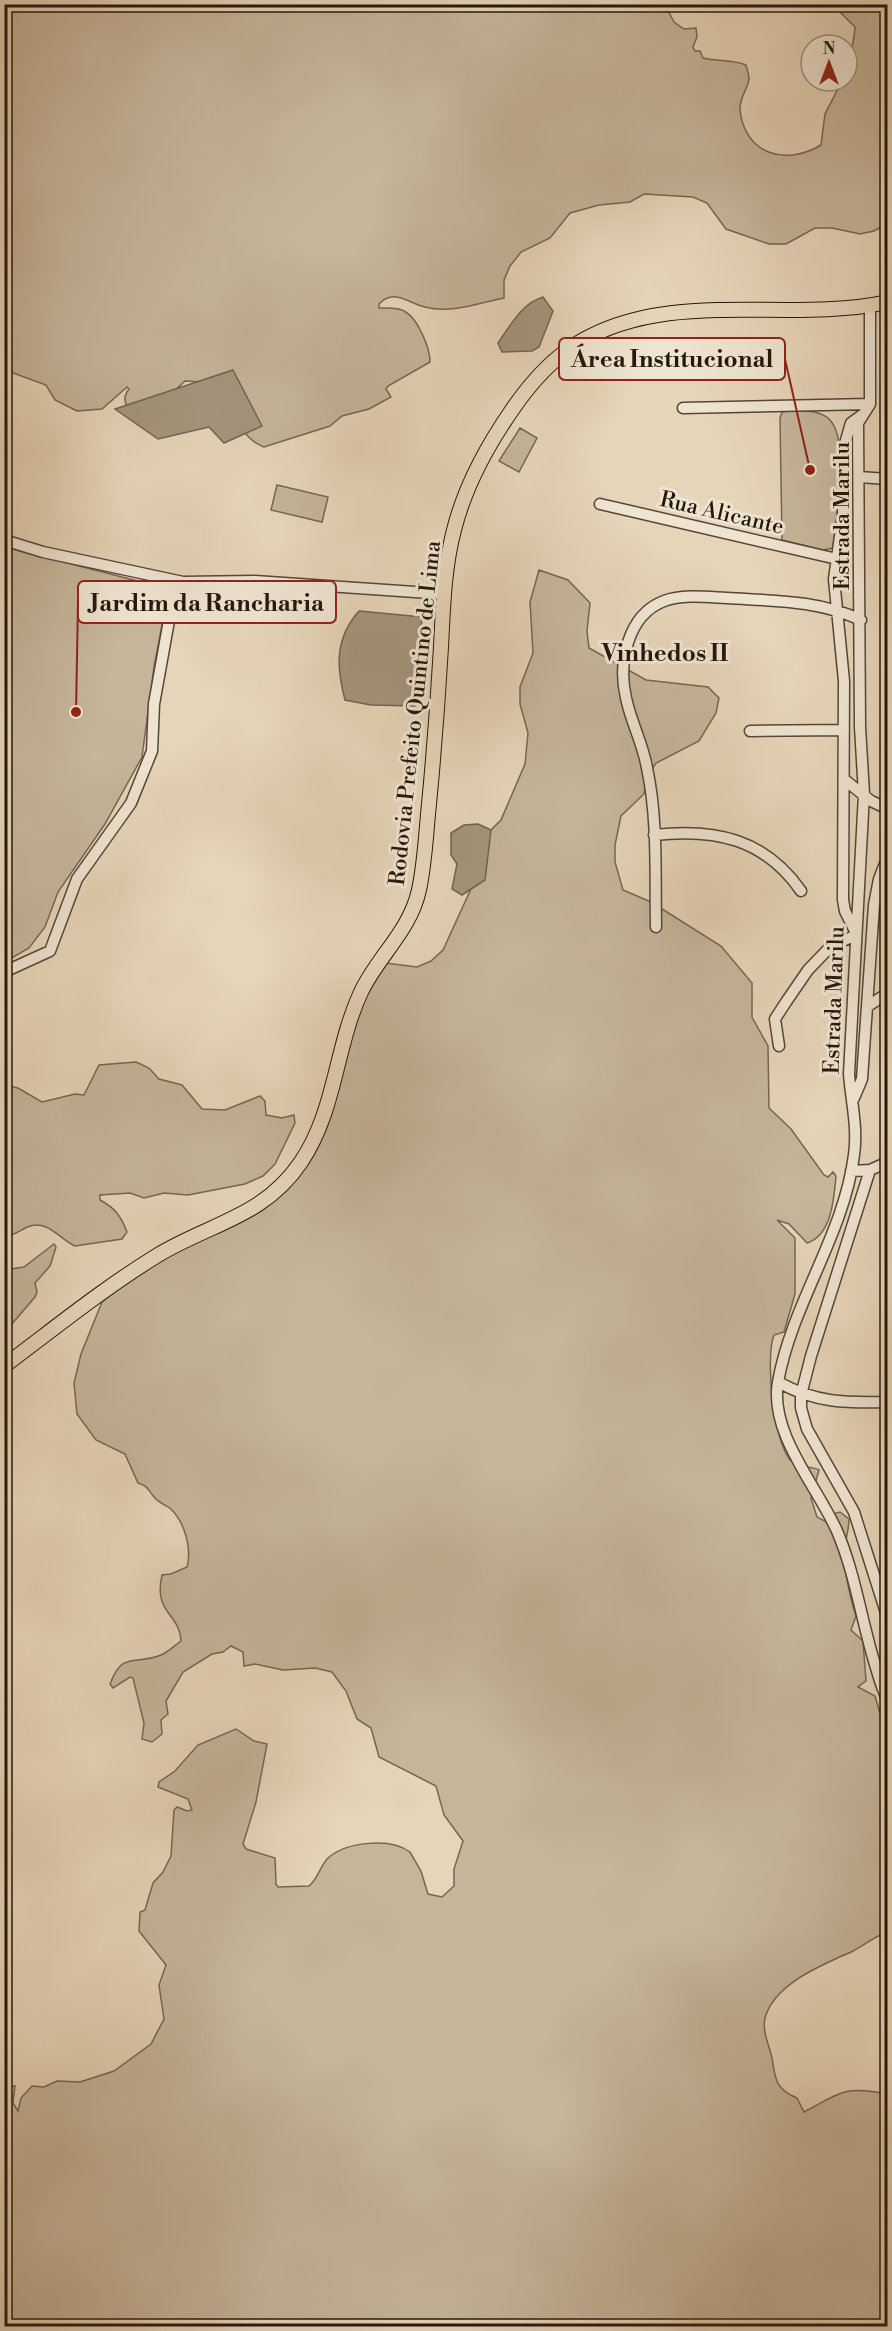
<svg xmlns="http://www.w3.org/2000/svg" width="892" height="2331" font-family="'Libre Bodoni',serif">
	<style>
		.green { fill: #c6b59b; stroke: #756653; stroke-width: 1.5 }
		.water { fill: #a5957e; stroke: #716350; stroke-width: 1.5 }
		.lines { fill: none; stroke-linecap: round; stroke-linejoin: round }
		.minor-casing { stroke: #554736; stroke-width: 13 }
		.major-casing { stroke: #24180b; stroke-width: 16 }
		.minor { stroke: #efe4d2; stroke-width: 10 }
		.major { stroke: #e7d5b9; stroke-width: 14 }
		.labels { text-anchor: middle; stroke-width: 6; stroke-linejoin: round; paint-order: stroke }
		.street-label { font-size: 22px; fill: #24180b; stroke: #efe4d2 }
		.neighbourhood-label { font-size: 24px; font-weight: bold; fill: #24180b; stroke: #efe4d2 }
		.leader { fill: none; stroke: #8f2418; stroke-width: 2 }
		.callout-dot { fill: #8f2418; stroke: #efe4d2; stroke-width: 2 }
		.callout { fill: #efe4d2; stroke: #8f2418; stroke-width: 2 }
		.callout-label { font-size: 24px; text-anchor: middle; font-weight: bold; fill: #24180b }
	</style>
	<rect width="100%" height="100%" fill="#e7d5b9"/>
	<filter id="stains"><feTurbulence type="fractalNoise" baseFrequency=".00333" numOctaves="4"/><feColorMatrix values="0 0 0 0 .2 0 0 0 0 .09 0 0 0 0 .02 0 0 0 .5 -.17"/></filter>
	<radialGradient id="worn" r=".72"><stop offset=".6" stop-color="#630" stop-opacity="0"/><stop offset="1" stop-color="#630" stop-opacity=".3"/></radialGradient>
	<path class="green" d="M4 5H665L674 22 684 29 696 28 697 37 693 47 695 51H700L703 58C719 62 731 59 746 65 747 69 749 75 749 79 748 89 739 98 740 110 745 155 786 166 821 145L825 114 842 81H847C847 62 854 46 855 27L840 12 846 5H887V224L874 231 860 234 832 228H815L786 244H769L726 229 707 203 693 197 644 194 630 202 599 205 570 213 550 238 521 252 510 266 504 280V298C479 303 450 314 425 307 408 303 394 288 379 304V308C387 308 398 307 404 311 418 318 430 348 430 362L388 386 386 389 391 397 369 409 342 416 330 426 264 447C239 438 230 406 219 383L185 381 172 393 129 410C124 401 123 397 129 389L127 387 102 409 77 411 55 400 46 385 5 370Z
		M792 410C803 411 818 410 828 418 851 437 836 519 833 548L823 550 782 540 780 418 782 412Z
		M520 428 537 438 519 472 499 461Z
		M277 485 328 497 322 522 271 510Z
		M5 547 157 586 168 593 154 667 142 757 105 824 58 892 45 927 29 948 5 962Z
		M539 570 568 580 590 603 587 631 589 648 646 680 708 687 719 698 716 713 699 741 656 763 647 777 644 794 621 816 615 845V862L623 890 651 902 721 946 752 983V1017L768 1046 769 1108 791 1129 824 1175 828 1177 833 1172 836 1176C834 1198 832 1235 807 1243L789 1224 777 1220 795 1238V1294L784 1332 774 1335C765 1357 773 1446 793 1463 801 1470 810 1465 819 1470L811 1498 817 1517 830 1524 833 1514 840 1512 849 1519C849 1531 845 1540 844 1552 842 1562 852 1605 856 1616L851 1630 863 1641 866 1681 858 1687 875 1696 882 1720 887 1723V1932C874 1937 863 1946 851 1952 822 1965 774 1984 765 2018 762 2032 769 2044 772 2058 775 2079 776 2090 797 2098L804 2112C840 2093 845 2085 887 2094V2326H5L4 2095 9 2087 15 2086 13 2103 18 2111 21 2098 32 2086 44 2087 57 2081 80 2082 114 2071 151 2044 164 2019 159 1985 166 1965 139 1931 140 1912 145 1910 153 1883 163 1872 171 1856 174 1810 177 1807 187 1811 192 1810 188 1799 158 1787 159 1782 175 1771 198 1745 236 1729 254 1741 267 1744 256 1802 243 1844 246 1849 275 1858 276 1884 278 1887 309 1886C318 1879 320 1866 328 1858 346 1842 390 1837 410 1852L421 1871 428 1894 442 1897 454 1886V1869L463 1841 444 1815 436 1786 379 1757 371 1728 357 1719 346 1691 332 1672 315 1668 283 1670 255 1664 244 1666 243 1652 231 1646 223 1652 212 1654 183 1672 166 1701 168 1714 161 1720 162 1734 152 1742 142 1739 144 1723 133 1678 130 1677 113 1688 110 1684C123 1650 134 1666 161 1655 168 1652 175 1645 181 1641 180 1613 153 1614 162 1575L171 1574 187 1567C192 1549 185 1523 171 1509 166 1505 159 1503 155 1498 148 1491 149 1486 138 1483L125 1454 96 1440 77 1414 74 1383 81 1354 102 1302 160 1255 250 1215 297 1167 355 1027C360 1000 370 984 386 963L417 967 431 961 443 950 475 880 490 831 501 820 525 764 528 733 520 704V687L533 653 530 602Z
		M136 1062 149 1068 159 1079 182 1085 202 1109 225 1110 260 1096 265 1101 266 1115 282 1118 294 1115 295 1123 275 1164 263 1176 245 1184 188 1195 164 1193 144 1198 130 1193 100 1195V1200C115 1208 121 1216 127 1232L122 1239 75 1246C58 1238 48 1219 27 1227 19 1231 14 1236 5 1236V1085L18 1088 42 1102 75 1094 84 1095 99 1065Z
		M54 1244 56 1247 50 1266 35 1283 37 1292 35 1297 5 1332V1270L24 1267Z"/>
	<path class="water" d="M543 297 553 311 539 347 532 351 502 352 498 343C510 326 522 303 543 297Z
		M233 370 262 426 224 443 209 427 158 439 115 409Z
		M359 611 422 617 415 706 371 705 345 700C336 666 335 638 359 611Z
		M478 824 491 830 485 880 462 895 452 889 457 864 451 855V833L464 825Z"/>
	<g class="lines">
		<defs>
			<path id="minor" d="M870 306V404L858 423 860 727 864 794 849 1074C851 1101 858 1127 854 1155 844 1235 792 1303 778 1382 769 1433 817 1486 837 1531 855 1573 861 1618 874 1661 878 1674 881 1688 888 1700
				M683 408 870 404
				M859 477 888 479
				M600 504 837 559
				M4 540 43 552 183 582 255 581 444 594
				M750 731 844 730
				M845 780 871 801 888 809
				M654 835C715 828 765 839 801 891
				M656 927C655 875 658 819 647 768 643 744 631 722 626 698 618 664 627 615 664 601 683 594 707 597 727 598 774 601 818 600 861 620
				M854 929 845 911 843 900 844 681 834 579 843 515 844 447 851 423 862 415
				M4 972 50 951 77 879 131 803 152 751 154 704 170 615 183 582
				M868 1006 888 993
				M779 1046 775 1019 786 1002 808 970 831 946 854 936
				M854 1098 862 1079 874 905 879 879 888 856
				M870 1170 811 1356 801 1395V1408L807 1429 854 1512 888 1619
				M851 1171 870 1170 888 1162
				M778 1382C816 1403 845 1403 888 1402"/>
			<path id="major" d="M4 1366C55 1328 104 1288 158 1255 211 1223 264 1217 301 1162 336 1110 335 1048 361 992 378 956 410 931 419 890 425 862 426 833 429 804 434 752 438 699 441 647 443 608 444 568 454 530 465 486 487 446 512 410 529 385 552 359 578 343 671 287 787 324 888 302"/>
		</defs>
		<use href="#minor" class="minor-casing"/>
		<use href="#major" class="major-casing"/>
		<use href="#minor" class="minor"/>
		<use href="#major" class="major"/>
	</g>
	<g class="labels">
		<g class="street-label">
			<text transform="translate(722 512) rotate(13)" y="8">Rua Alicante</text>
			<text transform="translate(841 516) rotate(-90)" y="8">Estrada Marilu</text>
			<text transform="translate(414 713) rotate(-84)" y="8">Rodovia Prefeito Quintino de Lima</text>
			<text transform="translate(833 1000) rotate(-88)" y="8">Estrada Marilu</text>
		</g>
		<g class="neighbourhood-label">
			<text x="665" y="661">Vinhedos II</text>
		</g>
	</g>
	<path class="leader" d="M810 470L785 359M76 712L78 602"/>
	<g class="callout-dot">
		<circle cx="810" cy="470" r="6"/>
		<circle cx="76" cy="712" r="6"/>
	</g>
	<g class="callout">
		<rect x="559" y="338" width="226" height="42" rx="6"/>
		<rect x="78" y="581" width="258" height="42" rx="6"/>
	</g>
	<g class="callout-label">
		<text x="672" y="367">Área Institucional</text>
		<text x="207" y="611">Jardim da Rancharia</text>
	</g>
	<rect width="892" height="2331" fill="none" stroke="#e7d5b9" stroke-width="24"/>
	<rect x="6" y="6" width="880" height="2319" fill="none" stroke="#24180b" stroke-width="3"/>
	<rect x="12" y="12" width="868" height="2307" fill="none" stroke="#24180b" stroke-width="1.5"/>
	<g transform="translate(829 63)"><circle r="28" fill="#efe4d2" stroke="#9e9282" stroke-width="1.5"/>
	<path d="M0-4.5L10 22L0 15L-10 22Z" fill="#8f2418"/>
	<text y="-9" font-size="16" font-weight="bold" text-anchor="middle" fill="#24180b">N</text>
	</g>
	<rect width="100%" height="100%" filter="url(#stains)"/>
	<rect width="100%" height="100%" fill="url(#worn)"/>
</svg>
